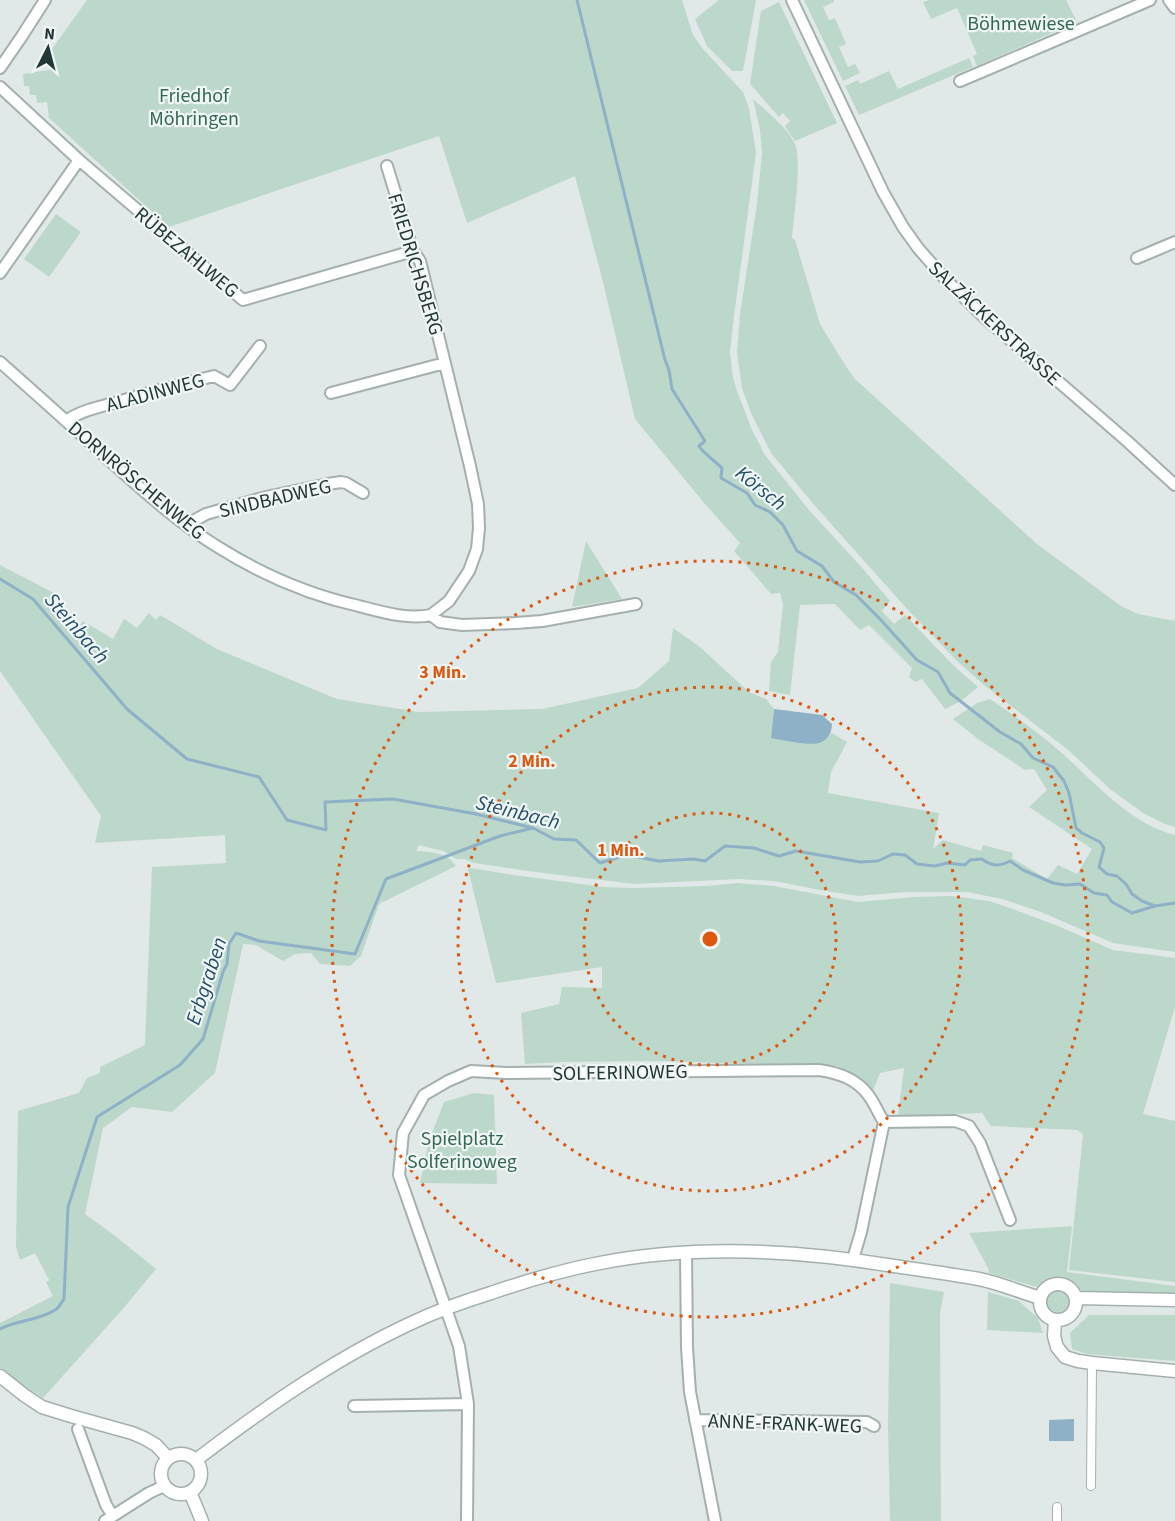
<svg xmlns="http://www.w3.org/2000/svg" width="1175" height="1521" font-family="'Source Sans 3',sans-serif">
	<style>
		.green { fill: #bcd8ca }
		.water { fill: #8fb1c8 }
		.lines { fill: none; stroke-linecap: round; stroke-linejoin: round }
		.stream { stroke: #8fb1c8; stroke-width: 3 }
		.pedestrian-casing { stroke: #a4b0af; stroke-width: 10 }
		.minor-casing { stroke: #a4b0af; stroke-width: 14 }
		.tertiary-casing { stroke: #a4b0af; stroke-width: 15 }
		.pedestrian { stroke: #fff; stroke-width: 8 }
		.minor { stroke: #fff; stroke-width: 10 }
		.tertiary { stroke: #fff; stroke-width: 12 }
		.ring { fill: none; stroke: #de570e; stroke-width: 3; stroke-dasharray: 3 6 }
		.labels { text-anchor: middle; stroke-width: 4.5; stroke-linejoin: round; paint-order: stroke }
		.park-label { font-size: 20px; fill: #336954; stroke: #f0f6f5 }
		.street-label { font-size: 20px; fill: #233737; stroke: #f0f6f5 }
		.water-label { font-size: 21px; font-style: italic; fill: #254f6b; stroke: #f0f6f5 }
		.centre { fill: #de570e; stroke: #f0f6f5; stroke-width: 3 }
		.ring-label { font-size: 18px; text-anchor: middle; font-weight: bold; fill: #de570e; stroke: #f0f6f5; stroke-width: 4.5; stroke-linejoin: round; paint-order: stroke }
	</style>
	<rect width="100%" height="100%" fill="#e0e9e7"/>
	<path class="green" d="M87 0H682L693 35 703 49 743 92 749 108 756 153 734 316 730 352 733 378 737 391 752 430 765 455 809 510 864 570 890 601 882 611 894 624 905 615 953 665 978 687 961 701 945 709 922 679 915 682 909 677 912 668 869 625 860 630 835 604 800 605 790 695 769 691 771 662 778 652 783 604 780 593 771 594 734 551 740 543 705 504 635 419 603 282 575 176 467 223 439 136 169 227 49 118 47 102 37 103 36 95H30L29 86H24L23 74 55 69 52 49Z
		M719 0H756L743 71H732L707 46 695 19Z
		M804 0H834V2L823 7 829 20 835 18 846 44 839 47 848 67 855 64 860 73 843 81Z
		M929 0H1066L1077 22 977 66 973 56 977 54 957 8 931 19 923 2Z
		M779 2 837 123 795 141 785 126 790 121 783 113 779 117 750 84 761 11Z
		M969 58 973 67 859 115 845 86 858 80 860 84 889 71 898 89Z
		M753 99C765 110 789 129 795 144 802 161 794 217 792 238L795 240 820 324 845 365 855 379 1037 544 1121 606 1138 614 1175 621V827L1165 824 1143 813 1110 789 1067 749 984 685 957 661 909 611 815 506 771 453 751 413 742 388 737 353 740 314 757 204 762 153 760 130Z
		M56 214 81 232 49 277 24 259Z
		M586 541 622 599 572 607Z
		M0 565 54 593 74 633 83 621 113 639 124 619 137 628 149 613 156 620 160 615 217 649 337 699 419 712 542 709 638 688 669 661 673 628 700 647 749 692 766 699 774 709 771 738 826 739 832 733 847 742 831 772 828 793 939 813 933 849 943 840 981 851 983 845 1013 853 1012 858 1047 879 1058 865 1077 874 1092 849 1029 807 1047 790 1034 769 1025 770 978 739 953 719 977 703 990 699C1015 716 1041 734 1064 755 1096 784 1131 824 1175 835V952L1113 943 1041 912 1002 899 967 892H905L858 896 820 890 774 881 738 879 635 884 543 873 474 863 465 859H456L443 851 419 845 416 851C431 852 447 852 456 866L379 904 361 956 350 966 320 964 311 953 295 954 283 961 256 945 243 944 215 1073 172 1112 132 1107 103 1128 85 1214 114 1235 156 1269 121 1311 43 1398 20 1383 0 1367V1323L53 1296 46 1282 49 1280 35 1253 20 1260 16 1247 18 1111 79 1093 87 1078 100 1073V1067L145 1045 152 867 226 863 225 835 95 843 101 816 0 671Z
		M471 868 507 874 604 887 633 888 707 886 738 883 774 886 858 902 914 897 951 896 989 901 1013 909 1058 926 1113 950 1175 958V1007L1143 1114 1175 1121V1282L1069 1270 1083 1135 1078 1130 991 1126 982 1113 898 1116 904 1068 880 1073 873 1091 855 1076 837 1066 780 1065 662 1061 563 1062 525 1064 521 1013 559 1004 562 987 602 988V967L496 983 468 869Z
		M474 1093 494 1095 497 1184 420 1183 429 1141 444 1102Z
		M1072 1226 1067 1272 1175 1286V1295L1081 1291 1075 1284 1058 1279 1037 1287 989 1273 988 1268 969 1233Z
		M890 1283 944 1292 940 1314 941 1521H890L888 1428Z
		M1046 1303a12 12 0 1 1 24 0a12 12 0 1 1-24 0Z
		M988 1292 1019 1301 1038 1318 1043 1333 987 1330Z
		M1089 1315H1175V1361L1087 1354 1072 1349 1070 1333Z"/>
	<path class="water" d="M774 709 822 715 832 724C832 733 828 740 819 743 812 746 780 740 771 738Z
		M1074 1419V1441H1049V1420Z"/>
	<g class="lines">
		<path class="stream" d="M577 0 665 360 669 370 672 389 705 441 699 446C701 451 716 462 722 468L721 478 747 493 755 505 770 512 783 525 797 551 822 566 834 582 856 595 880 619 917 660 938 672 950 693 1000 732 1021 744 1033 758 1053 767 1064 781 1069 793 1076 828 1082 833 1100 842 1104 848 1099 867 1107 874 1117 876 1126 884 1132 894 1142 901 1155 906 1175 903
			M0 579 33 599 127 709 187 759 259 777 287 820 326 830 325 802 393 799 476 814 533 828 554 839 576 840 600 863 626 855 659 861 694 859 705 861 725 846 754 848 779 856 796 851 860 862 878 861 893 854 905 855 917 864 935 866 947 863 965 865 970 860 982 859C991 866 999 867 1010 861L1023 870 1053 883 1065 885 1080 884 1094 893 1107 895 1112 902 1132 913 1155 906
			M0 1329C17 1320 38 1321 55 1310 59 1308 61 1303 64 1299L68 1207 97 1117 180 1065 203 1039 223 972 227 964 229 944 236 933 259 941 355 954 386 879 500 836 533 828"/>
		<defs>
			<path id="pedestrian" d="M1091 1486 1092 1363
				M1057 1507V1521"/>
			<path id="minor" d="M792 0 883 192 903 227 918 248 946 280 984 317 1127 441 1175 485
				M1169 0 1175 8
				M0 68 22 36 45 0
				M960 81 1150 0
				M0 87 79 160 243 300 413 251
				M387 166 413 251 420 261 470 466 478 504 479 528 477 549 469 571 449 601 431 615
				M1137 258 1175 242
				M0 273 79 160
				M0 362C36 394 72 426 108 459 143 490 177 522 218 547 261 574 310 595 359 606 382 612 408 620 431 615L440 622 462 625 516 623 542 621 636 604
				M331 393 445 363
				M66 421C80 411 98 407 114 403 147 393 180 384 214 376L230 385 260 346
				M188 527 195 520 206 514 266 497 328 484 341 482 346 483 363 493
				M884 1122 955 1121 969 1126 980 1143 1010 1220
				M686 1253 687 1347 690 1392 715 1521
				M354 1406 468 1404
				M695 1420 867 1422 874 1426
				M78 1429 106 1505 113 1516
				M105 1521 149 1493 164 1486
				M467 1521 468 1404 459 1346 399 1175 403 1133 424 1095 448 1081 471 1071 506 1073 819 1070C839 1073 857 1079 869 1096 875 1104 878 1113 884 1122L861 1232 853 1259"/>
			<path id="tertiary" d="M1040 1302a18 18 0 1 1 36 0a18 18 0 1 1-36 0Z
				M1076 1298 1175 1300
				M1055 1320 1054 1336 1057 1347 1065 1357 1078 1361 1092 1363 1175 1371
				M0 1376 24 1395 42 1407 71 1416 132 1433 144 1438 156 1445 168 1458
				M161 1474a20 20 0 1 1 40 0a20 20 0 1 1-40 0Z
				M196 1460C268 1405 344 1352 427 1316 448 1307 469 1300 491 1293 526 1281 563 1270 600 1263 696 1244 798 1250 894 1266 922 1270 951 1274 979 1279 999 1283 1020 1292 1040 1298
				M190 1492 202 1521"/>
		</defs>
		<use href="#pedestrian" class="pedestrian-casing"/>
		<use href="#minor" class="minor-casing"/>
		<use href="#tertiary" class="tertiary-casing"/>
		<use href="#pedestrian" class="pedestrian"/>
		<use href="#minor" class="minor"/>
		<use href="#tertiary" class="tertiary"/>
	</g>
	<g class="ring">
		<circle cx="710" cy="939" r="126"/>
		<circle cx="710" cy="939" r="252"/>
		<circle cx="710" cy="939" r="378"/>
	</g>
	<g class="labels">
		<g class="park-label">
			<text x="1021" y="30">Böhmewiese</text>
			<text x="194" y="102">Friedhof<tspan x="194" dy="23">Möhringen</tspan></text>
			<text x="462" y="1145">Spielplatz<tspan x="462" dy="23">Solferinoweg</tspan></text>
		</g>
		<g class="street-label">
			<text transform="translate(187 252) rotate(40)" y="7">RÜBEZAHLWEG</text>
			<text transform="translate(416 264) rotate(73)" y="7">FRIEDRICHSBERG</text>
			<text transform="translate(995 323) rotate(43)" y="7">SALZÄCKERSTRASSE</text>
			<text transform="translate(155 392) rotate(-15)" y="7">ALADINWEG</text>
			<text transform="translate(137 480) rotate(40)" y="7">DORNRÖSCHENWEG</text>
			<text transform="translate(275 498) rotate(-13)" y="7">SINDBADWEG</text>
			<text transform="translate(620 1072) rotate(-1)" y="7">SOLFERINOWEG</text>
			<text transform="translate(785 1423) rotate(2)" y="7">ANNE-FRANK-WEG</text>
		</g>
		<g class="water-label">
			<text transform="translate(761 488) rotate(39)" y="7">Körsch</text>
			<text transform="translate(77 628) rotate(49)" y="7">Steinbach</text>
			<text transform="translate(518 812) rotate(14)" y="7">Steinbach</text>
			<text transform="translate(206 981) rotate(-72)" y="7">Erbgraben</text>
		</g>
	</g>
	<circle cx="710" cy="939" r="9" class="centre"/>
	<g class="ring-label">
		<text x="443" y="678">3 Min.</text>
		<text x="532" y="767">2 Min.</text>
		<text x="621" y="856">1 Min.</text>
	</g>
	<g transform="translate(48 48) rotate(6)" stroke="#f0f6f5" stroke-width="4.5" paint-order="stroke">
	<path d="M0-4.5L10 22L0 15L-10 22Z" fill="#233737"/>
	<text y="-9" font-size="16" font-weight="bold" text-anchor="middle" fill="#233737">N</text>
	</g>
</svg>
